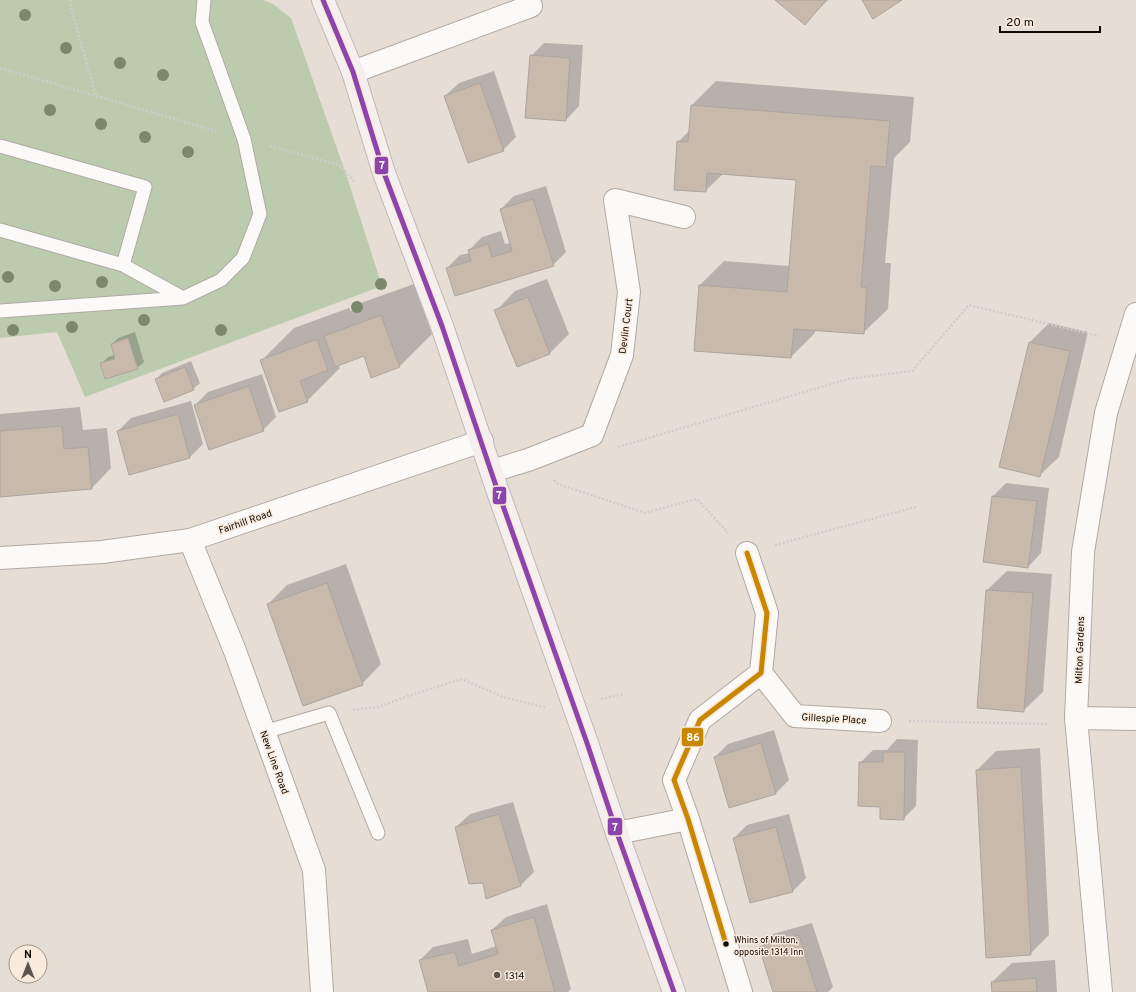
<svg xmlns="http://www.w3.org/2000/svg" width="1136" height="992" font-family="Overpass,sans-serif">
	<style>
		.green { fill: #bccbae }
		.shadow { fill: #0003 }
		.building { fill: #c9b9aa; stroke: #aca59f }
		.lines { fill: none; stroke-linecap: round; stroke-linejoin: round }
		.service-casing { stroke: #b0a9a3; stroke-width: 15 }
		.minor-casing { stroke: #b0a9a3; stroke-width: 24 }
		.tertiary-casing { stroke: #b0a9a3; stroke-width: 24 }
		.primary-casing { stroke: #bdb9b5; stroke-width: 24 }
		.path { stroke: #cfcdcb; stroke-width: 2.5; stroke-dasharray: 2 2; stroke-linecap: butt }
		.service { stroke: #fbfaf9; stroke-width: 13 }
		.minor { stroke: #fbfaf9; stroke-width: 22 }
		.tertiary { stroke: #fbfaf9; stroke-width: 22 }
		.primary { stroke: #f5efee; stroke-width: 22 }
		.bus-1-casing { stroke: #f9eadc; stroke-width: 8 }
		.bus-2-casing { stroke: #f9eadc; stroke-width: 8 }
		.bus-1 { stroke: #8e44ad; stroke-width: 5 }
		.bus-2 { stroke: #c98701; stroke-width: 5 }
		.tree { fill: #7a886b }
		.bus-dot { fill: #100b07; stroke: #f9eadc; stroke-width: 1.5 }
		.poi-dot { fill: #5b544f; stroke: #f9eadc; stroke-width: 1.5 }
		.labels { text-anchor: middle; stroke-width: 3; stroke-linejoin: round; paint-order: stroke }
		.bus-label { font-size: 9px; fill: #100b07; stroke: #f9eadc; text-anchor: start }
		.street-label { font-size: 10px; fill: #100b07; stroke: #f9eadc }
		.poi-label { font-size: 10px; fill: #100b07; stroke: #f9eadc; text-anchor: start }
		.line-badge { stroke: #f9eadc; stroke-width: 1.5 }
		.badge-label { font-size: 11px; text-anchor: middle; font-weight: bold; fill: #fff }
	</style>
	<rect width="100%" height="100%" fill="#e6ddd5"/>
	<path class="green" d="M0 0H263L273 4 291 18 347 177 382 286 85 397 57 332 0 338Z"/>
	<path class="shadow" d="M777 0H828L805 23Z
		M544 43 583 45 579 106 566 120 531 56Z
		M494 71 516 137 503 150 445 96 459 83Z
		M716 81 914 97 910 142 894 158 885 263H891L888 309 863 333 815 330V333L791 357 700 285 724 261 790 266 797 179 723 174 705 191 678 142 690 130 692 105Z
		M546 186 566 252 553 265 447 268 460 255 470 253 469 250 482 237 501 231 505 244 511 243 501 209 514 196Z
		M547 279 569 334 550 353 518 366 496 311 515 291Z
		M414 284 432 334 400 366 364 355 338 365 340 368 307 401 262 360 294 328 349 308 351 311 358 304Z
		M1049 323 1088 332 1059 457 1039 476 1000 467 1030 342Z
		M135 332 144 362 137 368 101 364 108 357 115 355 112 344 118 338Z
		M191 361 200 383 193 389 156 379 162 373Z
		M262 374 276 417 263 430 195 405 208 392Z
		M191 401 203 444 190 457 129 474 118 431 131 418Z
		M80 407 83 430 107 428 111 468 92 488 0 496V414Z
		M1006 483 1049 488 1041 553 1028 567 993 496Z
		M346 564 381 664 362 684 268 604 287 585Z
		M1007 571 1052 574 1043 692 1023 711 987 590Z
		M774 730 789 780 776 793 715 757 728 744Z
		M897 739 918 740 916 806 903 819 881 806 860 763 873 750H887Z
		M1040 748 1049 935 1030 954 977 770 996 751Z
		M513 802 534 872 521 885 483 882 456 827 470 814Z
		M789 814 806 878 793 891 750 902 734 838 747 825Z
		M547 904 571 989 568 992H429L420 960 433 947 468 939 472 954 497 946 492 930 506 917Z
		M812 923 833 987 828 992H774L760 948 773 934Z
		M1055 960 1057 992H993L992 982 1012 963Z"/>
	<path class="building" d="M775 0H826L805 25Z
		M862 0H902L873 19Z
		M530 55 570 58 566 121 525 118Z
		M480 83 504 151 468 163 444 96Z
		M691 105 890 121 886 167 871 166 861 287 867 288 864 334 794 329 791 358 694 351 699 285 787 292 796 180 707 173 706 192 674 190 677 141 688 142Z
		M533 199 554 266 455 296 446 268 471 261 468 250 488 244 492 257 512 251 500 209Z
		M528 297 550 354 517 367 494 310Z
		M381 315 400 367 371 378 364 356 335 367 324 336Z
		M128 338 138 369 105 379 100 363 115 359 111 344Z
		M317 339 328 370 300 381 308 402 279 412 260 360Z
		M1029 342 1070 351 1040 477 999 467Z
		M185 367 194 390 164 402 155 379Z
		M249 386 264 431 209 450 194 405Z
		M178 414 190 458 129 475 117 431Z
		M62 426 64 449 88 447 92 489 0 497V431Z
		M992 496 1037 501 1028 568 983 562Z
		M327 583 363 685 303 706 267 604Z
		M986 590 1033 593 1024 712 977 708Z
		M761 743 776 794 729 808 714 757Z
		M883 752H905L904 820 880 819V807L858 806 859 762H883Z
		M1021 767 1031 955 986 958 976 770Z
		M499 814 521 886 486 899 483 883 469 884 455 827Z
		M776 827 793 892 750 903 733 838Z
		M534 917 555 992H428L419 960 455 952 459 966 498 954 491 930Z
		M799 935 817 992H773L759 947Z
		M1036 978 1037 992H992L991 982Z"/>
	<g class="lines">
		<defs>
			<path id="service" d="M0 146 145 187 123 265
				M0 230 123 265 183 298
				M0 311 183 298 221 280 243 258 260 214 244 139 202 22 204 0
				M264 732 329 713 378 833"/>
			<path id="minor" d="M353 72 531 6
				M492 471 528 460 592 435 622 355 629 292 615 200 684 217
				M0 558 102 552 190 540
				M761 673 795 716 880 721
				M1076 718 1136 719
				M617 833 688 819
				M741 992 688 819 674 780 700 720 761 673 767 613 747 553
				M1101 992 1076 718 1083 552 1106 413 1136 314"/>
			<path id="tertiary" d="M322 992 314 870 235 651 190 540 482 441"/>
			<path id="primary" d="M323 0 353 72 384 173 442 326 496 486 587 743 617 833 674 992"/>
		</defs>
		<use href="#service" class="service-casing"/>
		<use href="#minor" class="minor-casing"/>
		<use href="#tertiary" class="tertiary-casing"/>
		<use href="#primary" class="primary-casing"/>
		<path class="path" d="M70 0 71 8 96 96
			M0 68 216 131
			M270 146 339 165 355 182
			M618 447 848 379 912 371 969 305 1099 336
			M554 480 558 484 645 513 697 499 728 533
			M775 545 916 507
			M601 699 624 694
			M353 710 378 707 408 696 462 679 503 697 542 707H545
			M909 721 1048 724"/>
		<use href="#service" class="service"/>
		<use href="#minor" class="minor"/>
		<use href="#tertiary" class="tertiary"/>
		<use href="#primary" class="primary"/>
		<defs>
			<path id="bus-1" d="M323 0 353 72 384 173 442 326 496 486 587 743 617 833 674 992"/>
			<path id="bus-2" d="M726 944 688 819 674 780 700 720 761 673 767 613 747 553"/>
		</defs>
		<use href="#bus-1" class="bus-1-casing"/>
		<use href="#bus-2" class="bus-2-casing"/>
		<use href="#bus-1" class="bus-1"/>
		<use href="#bus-2" class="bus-2"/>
	</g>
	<g class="tree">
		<circle cx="25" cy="15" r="6"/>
		<circle cx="66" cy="48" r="6"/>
		<circle cx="120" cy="63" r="6"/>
		<circle cx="163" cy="75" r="6"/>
		<circle cx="50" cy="110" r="6"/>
		<circle cx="101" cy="124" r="6"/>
		<circle cx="145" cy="137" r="6"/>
		<circle cx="188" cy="152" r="6"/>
		<circle cx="8" cy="277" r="6"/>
		<circle cx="102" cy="282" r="6"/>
		<circle cx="381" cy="284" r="6"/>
		<circle cx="55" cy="286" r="6"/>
		<circle cx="357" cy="307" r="6"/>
		<circle cx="144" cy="320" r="6"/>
		<circle cx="72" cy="327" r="6"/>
		<circle cx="13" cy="330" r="6"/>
		<circle cx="221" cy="330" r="6"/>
	</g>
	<circle class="bus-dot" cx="726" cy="944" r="3.5"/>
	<circle class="poi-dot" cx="497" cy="975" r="4"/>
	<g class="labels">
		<g class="bus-label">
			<text x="734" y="943">Whins of Milton,<tspan x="734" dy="12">opposite 1314 Inn</tspan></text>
		</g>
		<g class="street-label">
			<text transform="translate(625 326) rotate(-83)" y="4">Devlin Court</text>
			<text transform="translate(245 521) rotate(-19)" y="4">Fairhill Road</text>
			<text transform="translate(1079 650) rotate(-88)" y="4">Milton Gardens</text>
			<text transform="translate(834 718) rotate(3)" y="4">Gillespie Place</text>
			<text transform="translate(275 762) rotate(70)" y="4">New Line Road</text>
		</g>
		<g class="poi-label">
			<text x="505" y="979">1314</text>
		</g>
	</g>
	<g class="line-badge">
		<rect x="374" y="156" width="15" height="19" rx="4" fill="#8e44ad"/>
		<rect x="492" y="486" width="15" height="19" rx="4" fill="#8e44ad"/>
		<rect x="681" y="727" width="23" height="20" rx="4" fill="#c98701"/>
		<rect x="607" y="817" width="16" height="19" rx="4" fill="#8e44ad"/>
	</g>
	<g class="badge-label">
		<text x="382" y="169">7</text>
		<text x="499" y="499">7</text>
		<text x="693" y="741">86</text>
		<text x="615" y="831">7</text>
	</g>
	<g transform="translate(28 964)"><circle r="19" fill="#f9eadc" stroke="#9c9187"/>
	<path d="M0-3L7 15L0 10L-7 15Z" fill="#5b544f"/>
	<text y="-6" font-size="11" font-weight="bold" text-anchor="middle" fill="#100b07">N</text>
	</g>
	<path d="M1000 26v6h100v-6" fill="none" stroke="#100b07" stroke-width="2"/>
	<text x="1006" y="26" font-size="12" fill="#100b07" stroke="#f9eadc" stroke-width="3" paint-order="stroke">20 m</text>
</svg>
